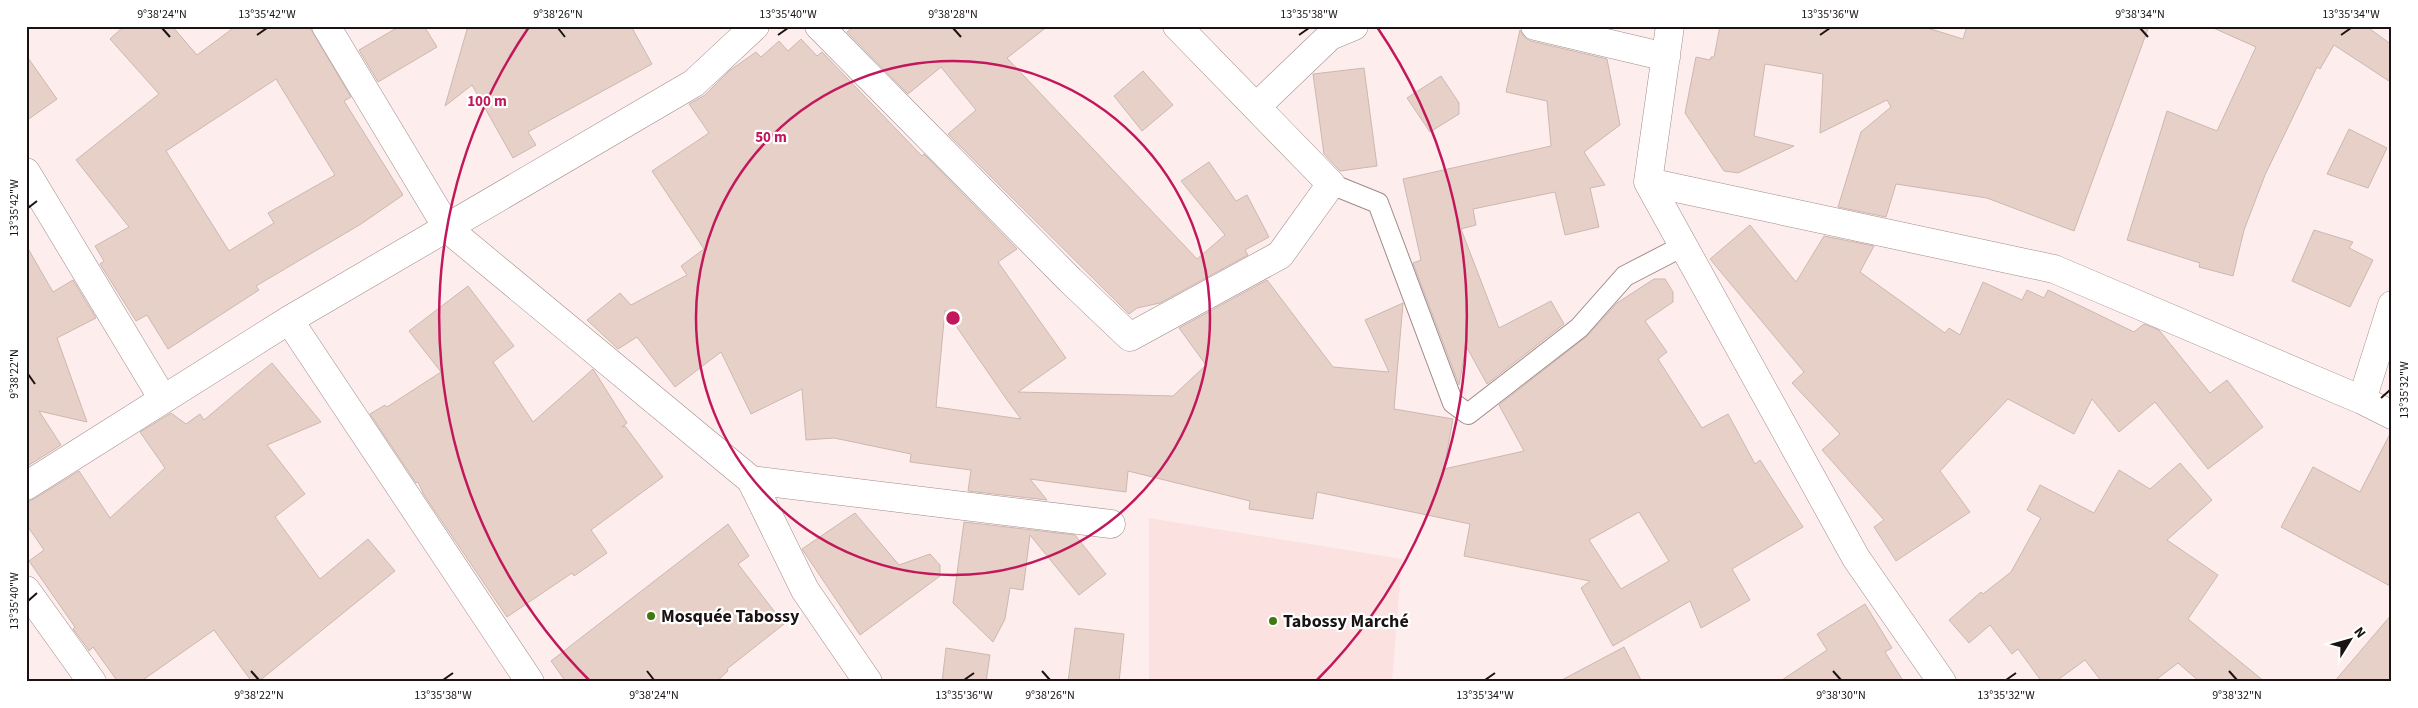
<svg xmlns="http://www.w3.org/2000/svg" width="2418" height="708" font-family="'Source Sans 3',sans-serif">
	<style>
		.built { fill: #fce1e1 }
		.building { fill: #e6d0c8; stroke: #cdb8b0; fill-rule: evenodd }
		.lines { fill: none; stroke-linecap: round; stroke-linejoin: round }
		.service-casing { stroke: #a08a89; stroke-width: 22 }
		.minor-casing { stroke: #a08a89; stroke-width: 29 }
		.service { stroke: #fff; stroke-width: 20 }
		.minor { stroke: #fff; stroke-width: 28 }
		.ticks { fill: none; stroke: #1b1313; stroke-width: 2 }
		.ring { fill: none; stroke: #c2185b; stroke-width: 2.5 }
		.poi-dot { fill: #3f790f; stroke: #fff; stroke-width: 2 }
		.labels { text-anchor: middle; stroke-width: 4.5; stroke-linejoin: round; paint-order: stroke }
		.poi-label { font-size: 18px; font-weight: bold; fill: #1b1313; stroke: #fff; text-anchor: start }
		.centre { fill: #c2185b; stroke: #fff; stroke-width: 2.5 }
		.ring-label { font-size: 15px; text-anchor: middle; font-weight: bold; fill: #c2185b; stroke: #fff; stroke-width: 4.5; stroke-linejoin: round; paint-order: stroke }
		.neatline { fill: none; stroke: #1b1313; stroke-width: 2 }
		.ticks-label { font-size: 12px; text-anchor: middle; fill: #1b1313 }
	</style>
	<rect width="100%" height="100%" fill="#fdeeed"/>
	<path class="built" d="M1149 518 1402 559 1392 682H1149Z"/>
	<path class="building" d="M124 26H172L197 55 236 26H309L351 97 344 101 403 195 361 224 256 286 259 290 168 349 147 315 136 321 100 264 104 261 95 246 129 227 76 160 159 94 110 39ZM276 79 335 175 268 213 274 223 229 251 166 151Z
		M400 26H424L437 47 378 82 359 50Z
		M468 26H631L652 64 528 132 536 145 513 158 472 85 445 106Z
		M854 26H1048L1007 58 1197 259 1225 235 1181 181 1209 162 1236 201 1247 195 1269 237 1245 250 1248 255 1160 303 1137 308 1129 314 948 134 976 110 941 67 908 94 847 32Z
		M1720 26H1921L1963 39 1967 26H2149L2074 231 1987 198 1896 184 1886 217 1838 207 1861 132 1891 107 1887 100 1820 133 1823 74 1765 64 1754 136 1794 146 1738 173 1724 171 1685 113 1696 57 1710 60 1711 57H1714Z
		M2209 26H2366L2392 45V83L2334 45 2320 69 2317 67 2265 175 2244 230 2233 276 2199 267 2200 263 2127 240 2167 111 2217 131 2256 47Z
		M1520 30 1524 37 1531 41 1607 59 1620 125 1584 152 1605 185 1590 188 1599 227 1565 235 1555 192 1473 209 1476 225 1461 229 1499 328 1551 301 1564 324 1487 384 1466 346 1459 385 1413 263 1421 260 1403 179 1551 146 1547 101 1506 92Z
		M801 39 817 56 822 52 922 156 924 154 1017 249 998 262 1066 358 1018 392 1173 396 1206 365 1179 328 1267 280 1333 367 1389 372 1365 320 1403 303 1394 409 1453 419 1444 469 1524 451 1499 405 1586 337 1617 303 1654 279H1665L1673 292V302L1645 321 1667 352 1658 359 1702 428 1728 414 1755 464 1760 460 1803 527 1732 569 1750 600 1701 628 1690 601 1613 646 1581 588 1590 581 1464 556 1470 524 1317 492 1313 519 1249 509 1250 501 1128 471 1126 492 1030 479 1047 500 968 491 971 470 910 462 911 454 834 438 806 440 802 389 751 414 721 352 675 387 637 337 618 349 587 320 620 293 631 305 687 275 681 266 704 249 652 171 709 133 689 104 705 95 729 71 756 52 761 57 779 41 788 51ZM945 310 1007 400 1021 419 936 407ZM1639 512 1669 561 1621 589 1589 540Z
		M26 55 57 99 26 121Z
		M1364 68 1377 166 1340 171 1324 154 1313 74Z
		M1143 71 1173 105 1142 131 1114 96Z
		M1441 76 1459 103V114L1430 132 1407 98Z
		M2349 129 2387 148 2368 188 2327 174Z
		M1750 225 1796 282 1824 236 1874 246 1860 272 1945 333 1949 328 1960 335 1983 282 2022 300 2027 290 2044 298 2048 290 2134 332 2144 324 2159 330 2210 393 2227 380 2263 427 2208 469 2155 402 2119 432 2092 399 2074 434 2008 399 1940 471 1970 512 1896 561 1874 527 1884 520 1822 450 1840 434 1792 383 1804 372 1710 259Z
		M2314 230 2353 242 2349 248 2373 260 2350 307 2292 281Z
		M26 245 53 292 73 280 96 318 57 338 87 422 39 411 61 445 26 467Z
		M468 286 514 346 493 362 533 422 593 369 627 423 622 427 625 426 663 477 591 530 607 553 574 576 572 573 507 617 424 495 418 482 416 483 370 414 385 405 387 407 441 372 409 331Z
		M272 363 321 422 267 445 305 494 275 517 320 579 368 539 395 571 258 682H252L214 630 140 682H118L93 647 89 651 88 649 73 629 75 627 29 561 44 550 26 524V502L34 499 79 471 110 518 165 468 140 432 171 413 186 424 200 414 204 420Z
		M2392 430V587L2281 527 2313 467 2360 492Z
		M2180 463 2212 500 2167 540 2218 575 2188 619 2265 682H2200L2178 663 2153 682H2102L2085 660 2055 682H2042L2018 649 2012 654 1990 625 1969 643 1949 620 1981 592 1983 594 2011 572 2041 518 2027 510 2040 485 2094 513 2119 470 2150 489Z
		M855 513 899 565 930 554 940 565V576L860 635 802 549Z
		M964 522 1075 535 1106 574 1079 595 1030 535 1023 590 1010 588 1005 619 993 642 953 603Z
		M728 524 749 556 738 564 784 624 727 669 728 671 716 682H566L551 661Z
		M1865 604 1892 648 1885 652 1904 682H1779L1827 650 1817 634Z
		M2392 614V682H2334Z
		M1075 628 1124 634 1119 682H1068Z
		M1624 647 1642 682H1558Z
		M946 648 990 655 986 682H942Z"/>
	<g class="lines">
		<defs>
			<path id="service" d="M1331 184 1378 203 1453 403 1468 414 1579 328 1625 276 1683 246"/>
			<path id="minor" d="M326 26 448 229 751 480 1111 524
				M819 26 1070 280 1130 337 1280 255 1331 184 1177 26
				M1535 26 1666 57
				M1670 26 1648 182 1856 558 1942 682
				M1256 107 1330 36 1354 26
				M26 172 163 399
				M1648 182 2054 269 2362 400 2392 415
				M289 320 530 682
				M2362 400 2392 305
				M751 480 805 590 868 682
				M26 486 289 320 694 83 755 26
				M26 590 92 682"/>
		</defs>
		<use href="#service" class="service-casing"/>
		<use href="#minor" class="minor-casing"/>
		<use href="#service" class="service"/>
		<use href="#minor" class="minor"/>
	</g>
	<path class="ticks" d="M162 28 170 37M558 28 565 37M953 28 961 37M2140 28 2148 37M257 35 267 28M778 35 788 28M1299 35 1309 28M1820 35 1830 28M2341 35 2351 28M28 208 37 201M28 374 35 384M2381 398 2390 390M28 601 37 593M251 671 259 680M647 671 654 680M1042 671 1050 680M1833 671 1841 680M2229 671 2237 680M443 680 453 673M964 680 974 673M1485 680 1495 673M2006 680 2016 673"/>
	<g class="ring">
		<circle cx="953" cy="318" r="257"/>
		<path d="M590 681A514 514 0 0 1 529 27M1377 27A514 514 0 0 1 1316 681"/>
	</g>
	<g class="poi-dot">
		<circle cx="651" cy="616" r="5"/>
		<circle cx="1273" cy="621" r="5"/>
	</g>
	<g class="labels">
		<g class="poi-label">
			<text x="661" y="622">Mosquée Tabossy</text>
			<text x="1283" y="627">Tabossy Marché</text>
		</g>
	</g>
	<circle cx="953" cy="318" r="8" class="centre"/>
	<g class="ring-label">
		<text x="487" y="106">100 m</text>
		<text x="771" y="142">50 m</text>
	</g>
	<rect width="2418" height="708" fill="none" stroke="#ffffff" stroke-width="55"/>
	<g transform="translate(2350 640) rotate(53)" stroke="#ffffff" stroke-width="4" paint-order="stroke">
	<path d="M0-4L9 19L0 12L-9 19Z" fill="#1b1313"/>
	<text y="-8" font-size="14" font-weight="bold" text-anchor="middle" fill="#1b1313">N</text>
	</g>
	<rect x="28" y="28" width="2362" height="652" class="neatline"/>
	<g class="ticks-label">
		<text x="162" y="18">9°38'24"N</text>
		<text x="267" y="18">13°35'42"W</text>
		<text x="558" y="18">9°38'26"N</text>
		<text x="788" y="18">13°35'40"W</text>
		<text x="953" y="18">9°38'28"N</text>
		<text x="1309" y="18">13°35'38"W</text>
		<text x="1830" y="18">13°35'36"W</text>
		<text x="2140" y="18">9°38'34"N</text>
		<text x="2351" y="18">13°35'34"W</text>
		<text transform="translate(14 208) rotate(-90)" y="4">13°35'42"W</text>
		<text transform="translate(14 374) rotate(-90)" y="4">9°38'22"N</text>
		<text transform="translate(2404 390) rotate(-90)" y="4">13°35'32"W</text>
		<text transform="translate(14 601) rotate(-90)" y="4">13°35'40"W</text>
		<text x="259" y="699">9°38'22"N</text>
		<text x="443" y="699">13°35'38"W</text>
		<text x="654" y="699">9°38'24"N</text>
		<text x="964" y="699">13°35'36"W</text>
		<text x="1050" y="699">9°38'26"N</text>
		<text x="1485" y="699">13°35'34"W</text>
		<text x="1841" y="699">9°38'30"N</text>
		<text x="2006" y="699">13°35'32"W</text>
		<text x="2237" y="699">9°38'32"N</text>
	</g>
</svg>
